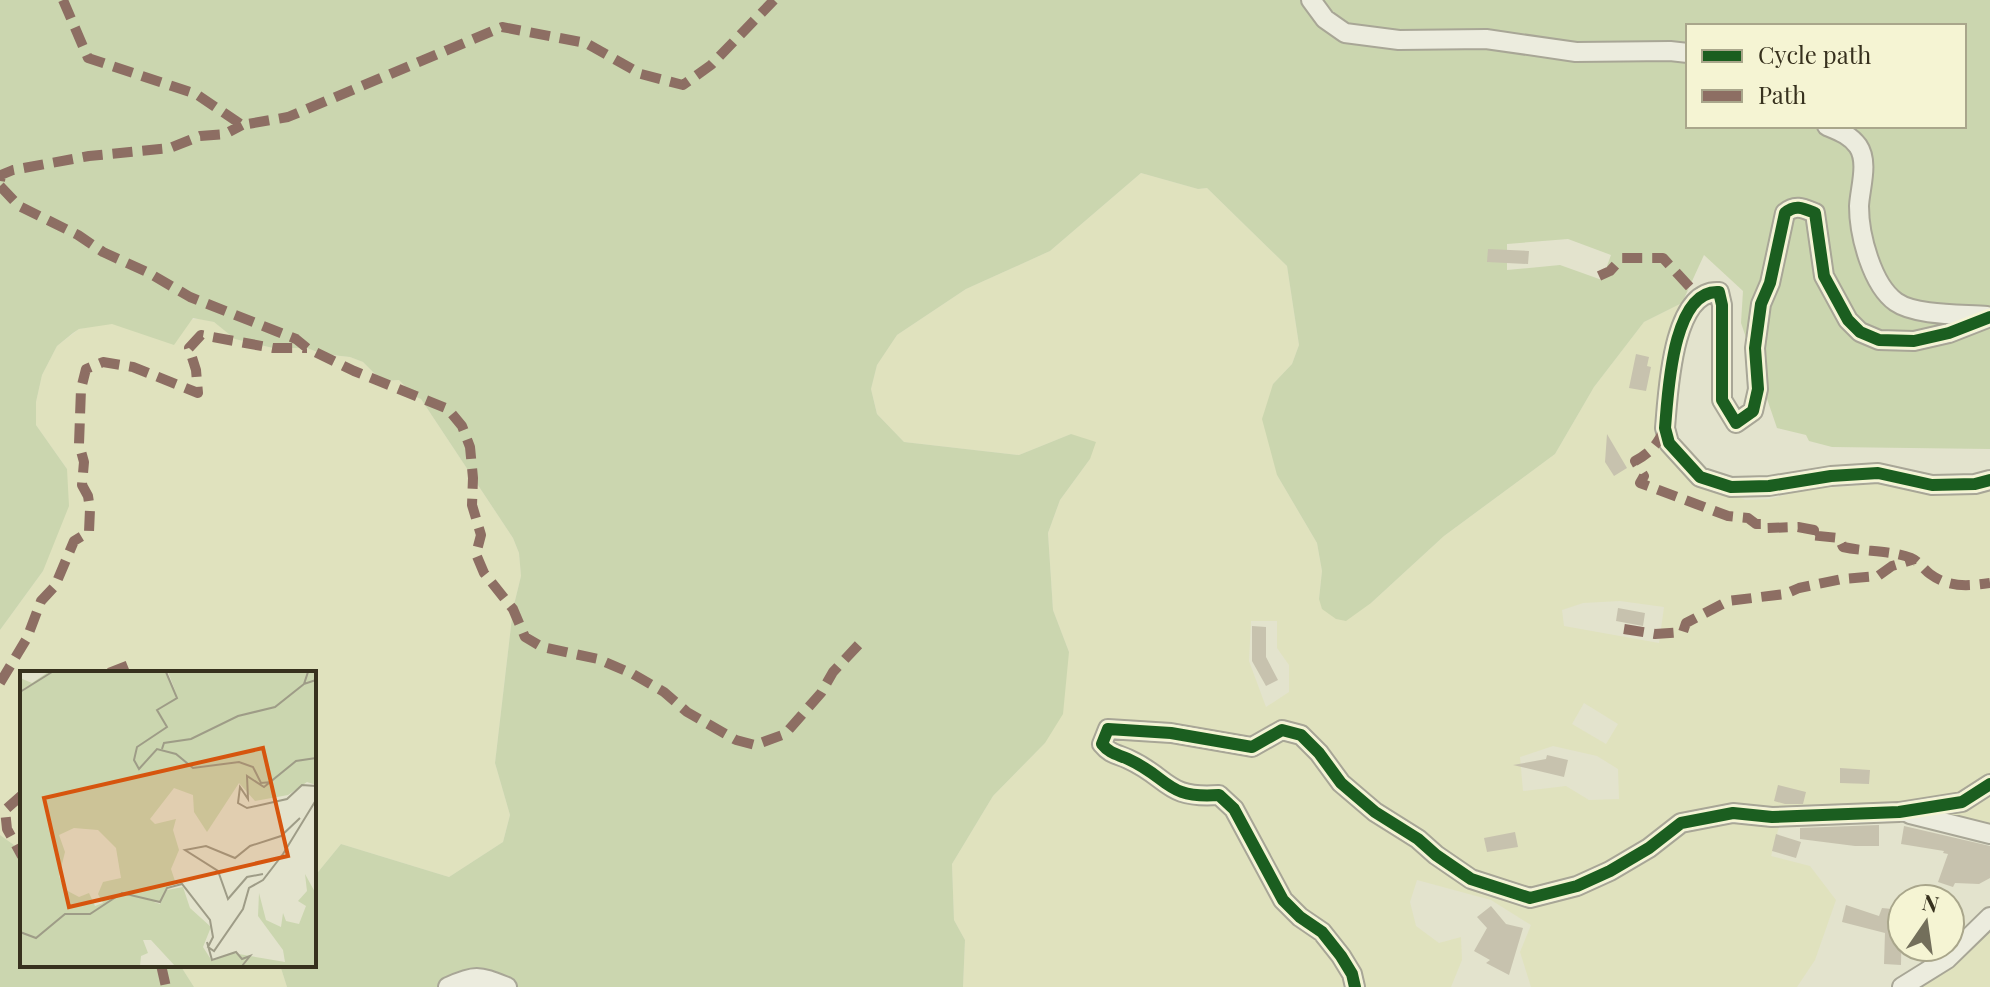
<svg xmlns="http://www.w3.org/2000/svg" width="1990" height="987" font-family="'Playfair Display',serif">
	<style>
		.farmland { fill: #e0e2be; fill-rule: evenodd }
		.green { fill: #cbd6af; fill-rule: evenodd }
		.building { fill: #c7c2ae }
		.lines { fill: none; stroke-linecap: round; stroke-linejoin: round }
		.minor-casing { stroke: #a8a696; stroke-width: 22 }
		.minor { stroke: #ececde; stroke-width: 18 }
		.quiet { stroke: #8d6e63; stroke-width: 10; stroke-dasharray: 20 10; stroke-linecap: butt }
		.cycleway-casing { stroke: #f5f4d3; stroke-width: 17 }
		.cycleway { stroke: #1b5e20; stroke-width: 12 }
		.inset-road { fill: none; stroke: #9e9c87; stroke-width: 2 }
		.view { fill: #d6550e; fill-opacity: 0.15; stroke: #d6550e; stroke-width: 4 }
		.inset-edge { fill: none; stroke: #37311e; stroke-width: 4 }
	</style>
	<rect width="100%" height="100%" fill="#e3e3cd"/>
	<path class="farmland" d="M1141 173 1198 189 1207 188 1287 266 1299 345 1292 364 1273 384 1277 475 1317 543 1322 571 1319 599 1371 603 1444 536 1555 454 1594 387 1644 322 1682 303 1663 448 1678 467 1714 488 1746 500 1769 499 1808 489 1854 486 1881 481 1947 494 1990 489V840L1897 818 1780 823 1771 856 1810 866 1836 900 1815 960 1797 987H1531L1520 952 1531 925 1491 900 1417 880 1410 902 1416 926 1439 943 1461 937 1462 960 1451 987H963L965 940 954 920 952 864 993 796 1045 743 1069 652 1053 610 1048 533 1060 500 1090 459 1071 434 1019 455 904 442 877 414 871 389 877 365 897 335 966 289 1050 251ZM1620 601 1664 607 1659 643 1564 626 1562 610 1583 603ZM1251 621H1277V648L1289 665V692L1266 707 1249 661ZM1584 703 1618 724 1606 744 1572 724ZM1553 746 1597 756 1618 769 1619 799 1589 800 1566 786 1523 791 1520 757Z
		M200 319 214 322 236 339 273 348H307L323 354 350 357 363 362 382 381 399 380 414 396 421 399 513 538 519 553 521 576 513 609 495 763 510 815 503 842 449 877 341 844 314 877V673H22V856L14 845 0 835V630L43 571 67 469 36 425V402L42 375 57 346 79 329 105 324Z
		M1990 906V987H1891L1942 953Z
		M180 965H280L287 987H194Z"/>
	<path class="green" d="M0 0H1990V449L1832 447 1809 441 1806 435 1777 428 1741 323 1743 291 1704 255 1682 303 1644 322 1594 387 1555 454 1444 536 1371 603 1346 621 1336 619 1322 609 1319 599 1322 571 1317 543 1277 475 1262 419 1273 384 1292 364 1299 345 1287 266 1207 188 1198 189 1141 173 1050 251 966 289 897 335 877 365 871 389 877 414 904 442 1019 455 1071 434 1096 442 1090 459 1060 500 1048 533 1053 610 1069 652 1063 714 1045 743 993 796 952 864 954 920 965 940 963 987H287L280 965H314V877L341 844 449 877 503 842 510 815 495 763 513 609 521 576 519 553 513 538 421 399 414 396 399 380 382 381 363 362 350 357 323 354 307 348H273L235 339 214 322 193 318 174 345 112 324 79 329 73 333 57 346 42 375 36 402V425L67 469 69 506 43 571 0 630ZM1688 26H1964V126H1688ZM1568 239 1611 255 1602 280 1560 265 1507 270V244Z
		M0 835 14 845 22 856V965H180L194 987H0Z"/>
	<path class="building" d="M1488 249 1529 251 1528 264 1487 262Z
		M1636 354 1649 357 1647 366 1651 367 1646 391 1629 388Z
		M1607 434 1627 468 1614 476 1605 462Z
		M1618 608 1645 613 1643 626 1616 621Z
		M1252 626 1266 627V657L1278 680 1266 686 1252 661Z
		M1547 755 1568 760 1564 777 1513 765 1546 759Z
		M1840 768 1870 770 1869 784 1840 783Z
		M1778 785 1806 792 1803 804H1785L1774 801Z
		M1879 825V846H1855L1800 839V828Z
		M1904 826 1990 846V878L1979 884 1955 883 1953 887 1938 882 1948 854 1943 853 1944 851 1901 844Z
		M1515 832 1518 847 1487 852 1484 838Z
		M1776 834 1801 842 1796 858 1772 851Z
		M1846 905 1879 916 1882 908 1902 910 1901 965 1884 964 1885 933 1842 922Z
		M1491 906 1506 924 1523 928 1509 975 1486 963 1490 960 1474 951 1487 928 1477 917Z"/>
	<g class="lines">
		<defs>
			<path id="minor" d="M1311 0 1325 19 1345 33 1399 40 1486 39 1576 52 1670 51 1688 53
				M1827 126C1839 131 1850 135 1858 146 1869 162 1860 188 1859 206 1859 235 1872 285 1896 302 1916 316 1963 314 1987 316
				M1990 317 1949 333 1914 341 1879 340 1860 332 1848 320 1824 276 1815 213C1803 208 1795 204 1785 213L1770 283 1761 304 1755 348 1758 389 1753 411 1736 423 1722 400V305L1719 292C1672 289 1668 394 1665 428L1669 443 1700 477 1731 487 1769 486 1831 476 1878 473 1932 485 1975 484 1990 480
				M1910 814 1990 834
				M448 987C476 974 479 976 507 987
				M1355 987 1352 974 1341 956 1322 932 1300 917 1283 900 1234 809 1219 795C1165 799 1170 778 1128 759 1117 754 1110 754 1102 744L1108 729 1171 733 1252 747 1282 730 1301 735 1319 753 1341 783 1375 812 1418 839 1436 855 1471 879 1530 898 1577 886 1610 871 1649 848 1681 823 1733 813 1772 817 1899 812 1962 802 1990 784
				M1902 987 1947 959 1990 917"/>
		</defs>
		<use href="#minor" class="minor-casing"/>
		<use href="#minor" class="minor"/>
		<path class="quiet" d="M63 0 88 58 196 94 242 125 288 117 502 27 586 43 641 74 683 85 711 65 774 0
			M0 181 1 175 13 170 89 156 170 148 200 136 225 134 242 125
			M0 186 19 206 78 235 103 252 149 273 190 297 296 339 307 348 354 371 448 409 462 426 470 447 473 478 472 505 481 535 476 554 484 573 513 609 525 637 542 647 598 659 633 674 664 692 687 712 736 740 755 745 785 734 821 693 833 672 862 641
			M1599 276 1610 271 1622 258H1663L1699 297
			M1665 428C1658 444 1650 453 1635 461L1644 476 1640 483 1728 516 1748 518 1756 524H1766L1767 528 1798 527 1814 530 1809 535 1839 538 1843 547C1865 552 1890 550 1911 558 1919 561 1923 569 1930 574 1949 588 1968 586 1990 583
			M1624 629 1655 634 1683 632 1686 623 1728 601 1785 594 1799 588 1842 579 1878 576 1892 566 1915 559
			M109 673 129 665
			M0 683 27 638 41 601 55 586 74 541 89 532 90 509 88 496 82 485 84 462 79 444 81 389 86 369 103 362 133 367 198 393 196 370 189 348 201 335 273 348H307
			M22 795 5 810 7 829 22 856
			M161 965 166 987"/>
		<defs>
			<path id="cycleway" d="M1990 317 1949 333 1914 341 1879 340 1860 332 1848 320 1824 276 1815 213C1803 208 1795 204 1785 213L1770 283 1761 304 1755 348 1758 389 1753 411 1736 423 1722 400V305L1719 292C1672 289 1668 394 1665 428L1669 443 1700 477 1731 487 1769 486 1831 476 1878 473 1932 485 1975 484 1990 480
				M1355 987 1352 974 1341 956 1322 932 1300 917 1283 900 1234 809 1219 795C1165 799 1170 778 1128 759 1117 754 1110 754 1102 744L1108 729 1171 733 1252 747 1282 730 1301 735 1319 753 1341 783 1375 812 1418 839 1436 855 1471 879 1530 898 1577 886 1610 871 1649 848 1681 823 1733 813 1772 817 1899 812 1962 802 1990 784"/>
		</defs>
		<use href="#cycleway" class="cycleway-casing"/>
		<use href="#cycleway" class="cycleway"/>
	</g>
	<g transform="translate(20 671)">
		<rect width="296" height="296" fill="#e3e3cd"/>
		<path d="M28 1H146L156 22 148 1H296V114L287 111 268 124 235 130 219 112 187 161 174 141 173 124 154 117 130 148 135 153 156 148 153 159 159 179 151 198 156 213 147 216 141 230 134 231 140 233 147 219 163 216 170 237 191 256 183 276 192 290 213 282 265 291 263 279 238 245 239 222 246 249 261 256 263 242 266 250 279 253 286 235 278 230 287 220 285 203 296 223V295H155L131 269H123L128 282 121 285 120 295H0V7L12 12ZM54 157 78 159 96 177 101 207 83 211 78 223 83 232 75 235 69 222 59 226 44 218 39 205 45 181 39 164Z" fill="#cbd6af" fill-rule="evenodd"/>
		<path class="inset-road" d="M146 1 157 27 137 39 147 56 117 76 114 89 119 98 137 78 156 83 173 97 219 91 233 96 241 112 252 111M288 1 284 13 296 9M0 21 32 1M142 78 144 72 171 68 218 45 255 36 284 13M296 87 276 90 244 116 227 105 228 128 220 116 218 132 227 137 267 128 282 114 296 115M243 203 227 206 208 228 198 200 165 179 186 175 215 187 230 175 261 165 280 147M0 261 16 267 45 243H70L102 222 140 231 147 217 162 213 190 249 193 266 188 276 194 280 223 238 229 217 243 209 263 183 296 129M187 271 192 289 216 281 222 288 230 285 222 295"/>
		<path class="view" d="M243 77 268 185 49 236 24 127Z"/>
		<rect width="296" height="296" class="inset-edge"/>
	</g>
	<rect x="1686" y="24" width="280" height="104" fill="#f5f4d3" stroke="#a9a68b" stroke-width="2"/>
	<rect x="1702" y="50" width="40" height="12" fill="#1b5e20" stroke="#a9a68b" stroke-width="2"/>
	<text x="1758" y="64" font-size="24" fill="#37311e">Cycle path</text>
	<rect x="1702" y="90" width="40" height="12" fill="#8d6e63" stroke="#a9a68b" stroke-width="2"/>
	<text x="1758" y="104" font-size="24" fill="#37311e">Path</text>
	<g transform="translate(1926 923) rotate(13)"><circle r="38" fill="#f5f4d3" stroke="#a9a68b" stroke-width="2"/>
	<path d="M0-6L14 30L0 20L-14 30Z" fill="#736f5b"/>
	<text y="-12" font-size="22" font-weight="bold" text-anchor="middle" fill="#37311e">N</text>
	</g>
</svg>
